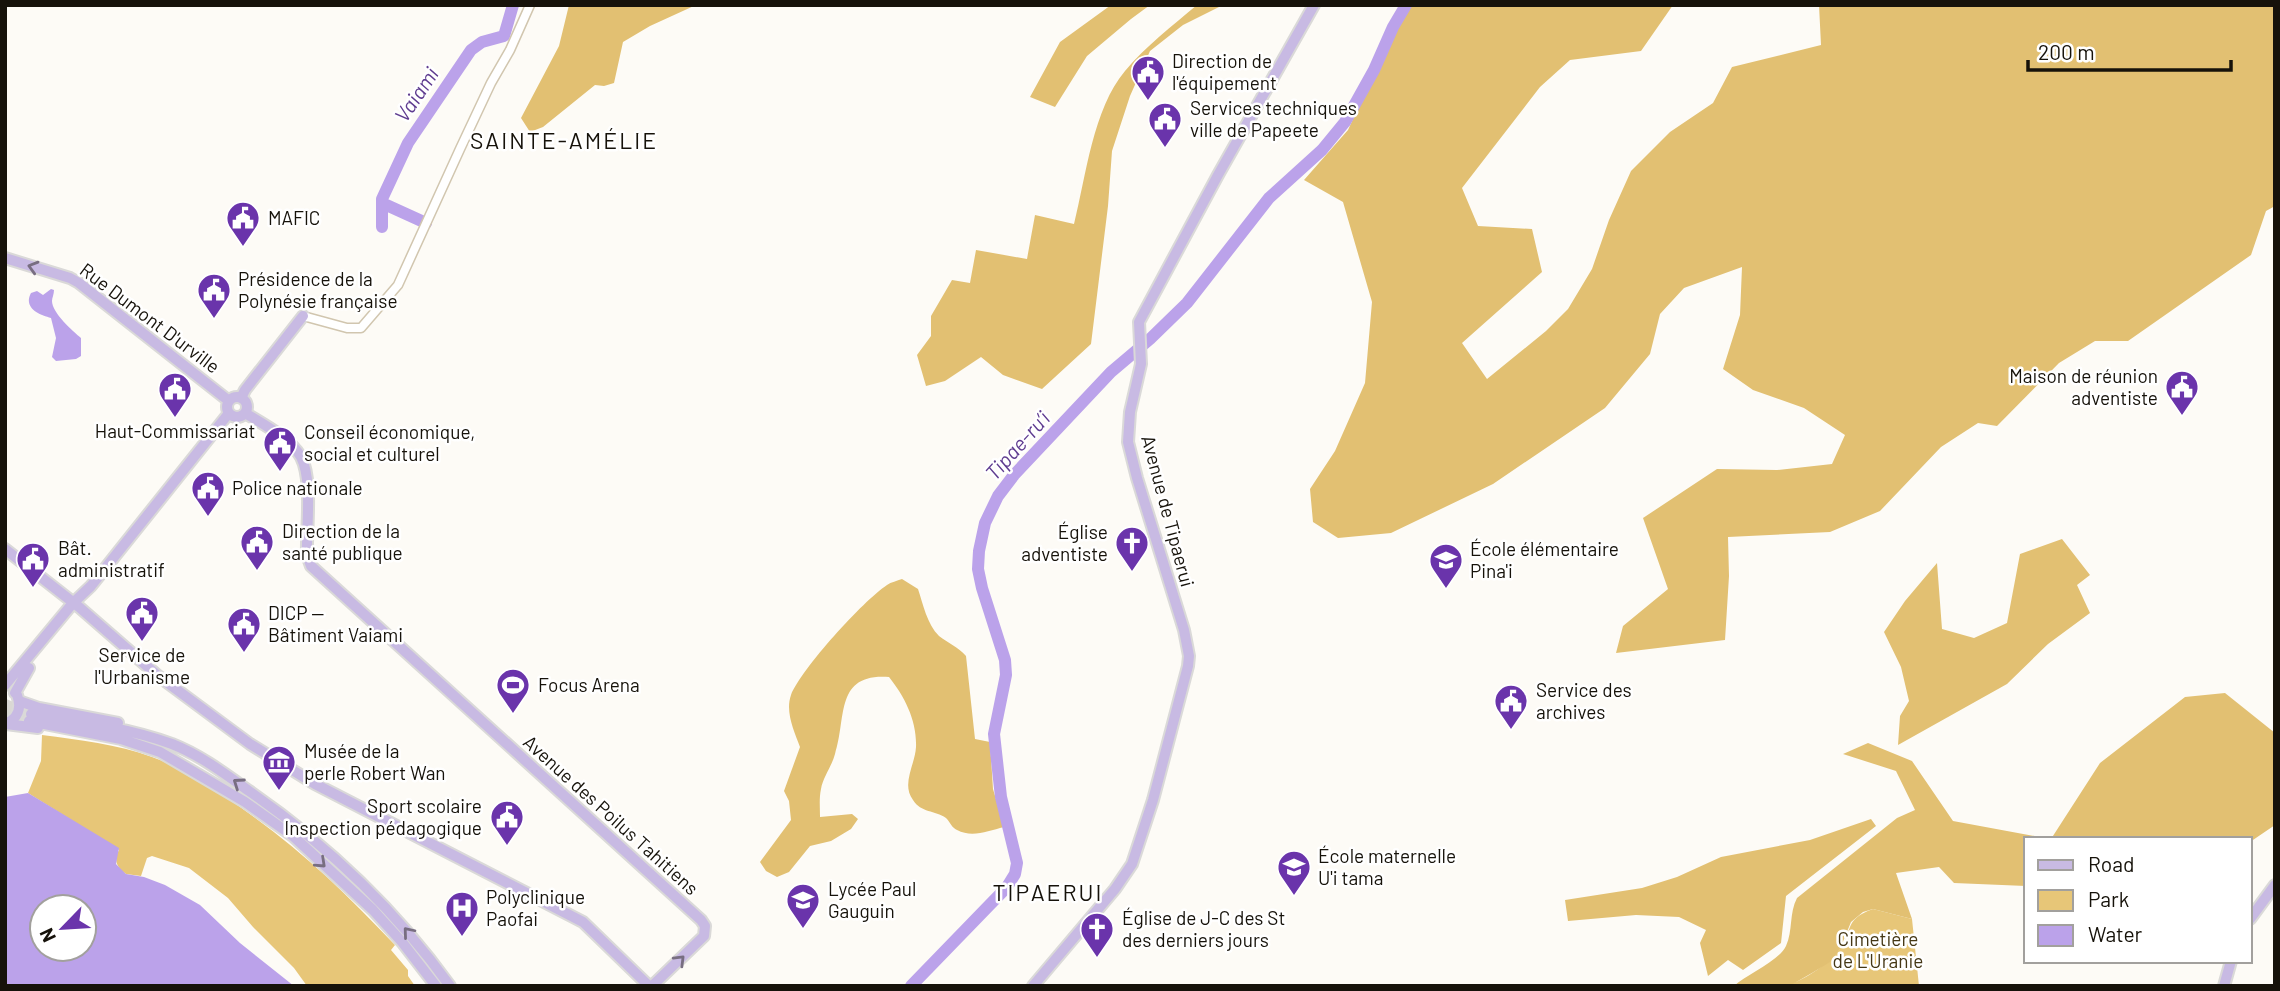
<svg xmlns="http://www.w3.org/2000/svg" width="2280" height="991" font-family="Barlow,sans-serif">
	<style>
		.green { fill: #e7c678 }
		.forest { fill: #e2c072 }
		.water { fill: #bba2ea; fill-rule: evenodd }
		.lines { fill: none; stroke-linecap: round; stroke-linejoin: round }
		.river { stroke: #bba2ea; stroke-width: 12 }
		.major-tunnel { stroke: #dad8d3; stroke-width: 10; stroke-dasharray: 10 5; stroke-linecap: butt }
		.minor-casing { stroke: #d1c6af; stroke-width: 11 }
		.major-casing { stroke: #dad9d8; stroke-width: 14 }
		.minor { stroke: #fff; stroke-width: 8 }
		.major { stroke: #c8bae3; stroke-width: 10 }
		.oneway { stroke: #786e81 }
		.labels { text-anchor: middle; stroke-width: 5; stroke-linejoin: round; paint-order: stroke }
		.poi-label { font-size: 19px; fill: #16120a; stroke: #fff; text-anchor: start }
		.street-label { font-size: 19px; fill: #16120a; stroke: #fff }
		.park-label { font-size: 19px; fill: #453715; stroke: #fff }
		.water-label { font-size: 21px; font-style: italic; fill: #5f3c90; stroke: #fff }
		.quarter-label { font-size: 23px; letter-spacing: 2px; fill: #16120a; stroke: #fff }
	</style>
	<rect width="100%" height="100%" fill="#fdfbf6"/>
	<path class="green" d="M42 735C79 740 117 744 152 757 177 766 200 780 222 795 290 839 340 887 395 945L391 950 408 970V976L415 986H307L294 968 253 927 228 898 189 868 152 856 147 858 141 876 126 874C117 867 113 861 119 850L28 793 41 761Z
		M1873 909 1912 919 1919 986H1782C1802 983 1826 965 1839 950 1854 932 1842 920 1873 909Z"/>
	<path class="forest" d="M569 5H696L650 26 623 42 614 83 604 86 595 85 543 127 530 132 521 118 559 46Z
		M1111 5H1150L1131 19 1087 56 1055 107 1030 97 1060 42Z
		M1197 5H1223L1183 25 1150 51 1130 96 1112 151 1108 206 1091 344 1042 389 1003 375 981 357 945 381 926 386 917 355 931 336V316L952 280 970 283 976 250 1027 259 1035 215 1074 224C1086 176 1093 109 1125 71 1146 46 1172 26 1197 5Z
		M1408 5H1673L1641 51 1570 60 1540 87 1462 188 1478 226 1532 229 1542 272 1462 343 1487 379 1546 331 1568 309 1592 269 1609 220 1631 171 1670 132 1713 103 1732 67 1821 45 1819 5H2275V206L2266 211 2251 255 2128 341H2095L2059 363 1997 426 1978 423 1941 447 1880 511 1830 532 1728 537 1729 576 1725 640 1616 653 1623 626 1668 589 1643 518 1717 469 1777 470 1832 464 1845 435 1804 408 1753 390 1723 369 1740 315 1742 267 1684 288 1660 314 1650 354 1605 408 1493 484 1391 533 1338 538 1313 522 1310 489 1335 451 1365 383 1372 302 1343 202 1304 180 1348 130 1395 28Z
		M2062 539 2090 575 2077 585 2090 613 2048 644 2007 684 1898 745 1900 716 1909 701 1901 667 1884 632 1905 601 1937 563 1942 629 1974 638 2007 623 2020 554Z
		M902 579 918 589C923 604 927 624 939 636 948 643 958 647 966 656L975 739 990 742 993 789 1004 827C988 831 972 838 957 830 952 828 950 822 946 818 935 810 921 813 913 800 901 784 915 765 916 747 917 721 905 697 889 677 834 673 847 718 835 754 832 766 823 777 821 789 819 798 820 808 820 817L852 814 858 819 851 829 831 841 810 846 789 872 777 877 766 871 760 862 791 820 789 801 784 791 800 747C794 731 785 712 791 695 802 668 863 601 887 585 891 582 897 581 902 579Z
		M2225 693 2275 733V825L2250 842V839H2051L2100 763 2185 697Z
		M1868 743 1912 761 1953 821 2051 839H2026V886L1954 883 1939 867 1896 873 1912 919 1873 909 1863 912 1851 922 1840 949 1830 962 1812 973 1791 985 1734 986C1747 974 1779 961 1786 946 1793 931 1789 913 1797 898L1897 818 1915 810 1896 771 1843 754Z
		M1871 819 1876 826 1786 896 1781 943 1743 970 1728 960 1708 976 1700 943 1706 930 1679 917 1636 915 1568 921 1565 900 1642 888 1677 877 1721 857 1810 840Z"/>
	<path class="water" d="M51 289 54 290C54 294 52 298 52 301 52 313 73 331 81 338V356L76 359 56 361 52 357 56 338 51 318C39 315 23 308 31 293L37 291 43 295Z
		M28 793 119 848 116 864 126 874 144 877 165 885 200 905 240 943 294 986H5V797ZM84 907V949H42V907Z"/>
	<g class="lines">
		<path class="river" d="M382 203 426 223
			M382 227V199L408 143 471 50 482 42 504 36 513 5
			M911 986 1007 887 1015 874 1017 863 1001 797 994 734 1006 675 1005 660 982 588 978 569 979 551 985 523 998 496 1014 475 1111 372 1150 339 1187 303 1269 198 1322 150 1345 122 1374 70 1393 27 1406 5"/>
		<path class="major-tunnel" d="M5 704 31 714
			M5 714 29 721"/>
		<defs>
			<path id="minor" d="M303 316 347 328H361L398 285 460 149 491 83 510 50 530 5"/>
			<path id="major" d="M5 258 70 278 79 283 229 401
				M227 407a10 10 0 1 1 20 0a10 10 0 1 1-20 0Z
				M241 398 245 390 303 316
				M245 413C263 424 290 438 301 457 313 480 306 528 307 555L311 566 701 920 705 926 704 936 652 986
				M5 549 79 607 157 675 250 744 315 784 583 922 649 986
				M5 685 73 603 91 586 229 413
				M15 693 29 668
				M19 701 39 708 118 723
				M31 714C77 721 128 728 172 744 200 755 224 773 249 791 327 845 394 908 450 986
				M29 721 121 739 160 752 245 802 293 836 373 910 402 942 436 986
				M5 724C18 719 22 708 17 695
				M6 724 38 728
				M2250 919 2275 885
				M1033 986 1115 889 1132 864 1153 800 1188 666 1189 656 1184 630 1137 478 1128 442 1130 412 1141 364 1139 322 1218 175 1314 5
				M2224 986 2231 961"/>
		</defs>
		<use href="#minor" class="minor-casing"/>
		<use href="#major" class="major-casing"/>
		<use href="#minor" class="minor"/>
		<use href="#major" class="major"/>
	</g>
	<defs><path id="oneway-chevron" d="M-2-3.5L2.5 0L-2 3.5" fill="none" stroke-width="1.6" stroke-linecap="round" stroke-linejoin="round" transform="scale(1.75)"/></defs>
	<g class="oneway">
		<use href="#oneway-chevron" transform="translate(33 267) rotate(-164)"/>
		<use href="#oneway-chevron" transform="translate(238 783) rotate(-145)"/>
		<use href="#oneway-chevron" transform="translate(321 863) rotate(43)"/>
		<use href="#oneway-chevron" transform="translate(408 932) rotate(-130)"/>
		<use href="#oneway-chevron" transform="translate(680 960) rotate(-45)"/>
	</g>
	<defs>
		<symbol id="civic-pin" viewBox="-11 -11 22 30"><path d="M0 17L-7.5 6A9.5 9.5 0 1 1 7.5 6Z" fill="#6a34ab" stroke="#fff"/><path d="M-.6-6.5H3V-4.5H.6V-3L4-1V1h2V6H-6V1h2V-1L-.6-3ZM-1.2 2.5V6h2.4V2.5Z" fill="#fff"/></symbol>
		<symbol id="church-pin" viewBox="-11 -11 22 30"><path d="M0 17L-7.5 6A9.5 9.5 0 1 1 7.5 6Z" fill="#6a34ab" stroke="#fff"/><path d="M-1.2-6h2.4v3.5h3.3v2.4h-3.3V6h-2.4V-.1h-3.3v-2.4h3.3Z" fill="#fff"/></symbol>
		<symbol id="school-pin" viewBox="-11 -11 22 30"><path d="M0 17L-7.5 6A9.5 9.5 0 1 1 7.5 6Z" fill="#6a34ab" stroke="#fff"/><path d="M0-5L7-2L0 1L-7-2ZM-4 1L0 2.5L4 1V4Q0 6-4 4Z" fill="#fff"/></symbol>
		<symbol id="stadium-pin" viewBox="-11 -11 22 30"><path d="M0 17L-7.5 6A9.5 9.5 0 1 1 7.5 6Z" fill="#6a34ab" stroke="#fff"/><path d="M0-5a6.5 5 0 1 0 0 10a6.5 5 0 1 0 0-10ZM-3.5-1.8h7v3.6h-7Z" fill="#fff"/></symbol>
		<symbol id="museum-pin" viewBox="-11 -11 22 30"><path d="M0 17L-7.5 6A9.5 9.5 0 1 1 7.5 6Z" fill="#6a34ab" stroke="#fff"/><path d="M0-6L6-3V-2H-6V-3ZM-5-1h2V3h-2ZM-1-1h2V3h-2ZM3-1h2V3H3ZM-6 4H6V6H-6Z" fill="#fff"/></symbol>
		<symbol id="hospital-pin" viewBox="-11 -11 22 30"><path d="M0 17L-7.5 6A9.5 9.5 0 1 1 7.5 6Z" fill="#6a34ab" stroke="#fff"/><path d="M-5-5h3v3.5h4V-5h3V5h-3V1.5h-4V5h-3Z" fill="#fff"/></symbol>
	</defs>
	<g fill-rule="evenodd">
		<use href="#civic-pin" x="1129" y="53" width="38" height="52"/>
		<use href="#civic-pin" x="1146" y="100" width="38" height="52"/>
		<use href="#civic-pin" x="224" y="199" width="38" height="52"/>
		<use href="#civic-pin" x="195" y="271" width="38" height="52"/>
		<use href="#civic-pin" x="2163" y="368" width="38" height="52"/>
		<use href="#civic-pin" x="156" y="370" width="38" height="52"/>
		<use href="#civic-pin" x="261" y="424" width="38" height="52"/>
		<use href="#civic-pin" x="189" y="469" width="38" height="52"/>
		<use href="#civic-pin" x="238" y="523" width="38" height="52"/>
		<use href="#church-pin" x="1113" y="524" width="38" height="52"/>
		<use href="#civic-pin" x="14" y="540" width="38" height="52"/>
		<use href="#school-pin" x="1427" y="541" width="38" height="52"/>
		<use href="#civic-pin" x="123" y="594" width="38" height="52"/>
		<use href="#civic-pin" x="225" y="605" width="38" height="52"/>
		<use href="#stadium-pin" x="494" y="666" width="38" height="52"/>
		<use href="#civic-pin" x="1492" y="682" width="38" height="52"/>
		<use href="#museum-pin" x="260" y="743" width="38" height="52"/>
		<use href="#civic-pin" x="488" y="798" width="38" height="52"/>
		<use href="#school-pin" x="1275" y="848" width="38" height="52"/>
		<use href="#school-pin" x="784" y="881" width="38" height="52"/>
		<use href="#hospital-pin" x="443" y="889" width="38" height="52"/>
		<use href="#church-pin" x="1078" y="910" width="38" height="52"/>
	</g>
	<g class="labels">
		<g class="poi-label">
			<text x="1172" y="68">Direction de<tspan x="1172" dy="22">l'équipement</tspan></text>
			<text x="1190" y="115">Services techniques<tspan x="1190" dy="22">ville de Papeete</tspan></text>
			<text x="268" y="225">MAFIC</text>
			<text x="238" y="286">Présidence de la<tspan x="238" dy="22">Polynésie française</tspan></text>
			<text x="2158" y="383" text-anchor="end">Maison de réunion<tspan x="2158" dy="22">adventiste</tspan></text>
			<text x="175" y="438" text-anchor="middle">Haut-Commissariat</text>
			<text x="304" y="439">Conseil économique,<tspan x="304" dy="22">social et culturel</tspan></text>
			<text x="232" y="495">Police nationale</text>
			<text x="282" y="538">Direction de la<tspan x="282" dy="22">santé publique</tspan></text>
			<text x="1108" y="539" text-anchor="end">Église<tspan x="1108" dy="22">adventiste</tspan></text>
			<text x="58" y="555">Bât.<tspan x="58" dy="22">administratif</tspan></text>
			<text x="1470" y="556">École élémentaire<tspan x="1470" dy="22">Pina'i</tspan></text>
			<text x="268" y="620">DICP —<tspan x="268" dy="22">Bâtiment Vaiami</tspan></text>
			<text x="142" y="662" text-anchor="middle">Service de<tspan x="142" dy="22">l'Urbanisme</tspan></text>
			<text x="538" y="692">Focus Arena</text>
			<text x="1536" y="697">Service des<tspan x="1536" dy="22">archives</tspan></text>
			<text x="304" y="758">Musée de la<tspan x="304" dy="22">perle Robert Wan</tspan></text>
			<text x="482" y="813" text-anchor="end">Sport scolaire<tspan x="482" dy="22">Inspection pédagogique</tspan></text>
			<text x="1318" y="863">École maternelle<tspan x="1318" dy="22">U'i tama</tspan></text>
			<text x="828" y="896">Lycée Paul<tspan x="828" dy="22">Gauguin</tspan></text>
			<text x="486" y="904">Polyclinique<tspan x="486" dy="22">Paofai</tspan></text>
			<text x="1122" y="925">Église de J-C des St<tspan x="1122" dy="22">des derniers jours</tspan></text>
		</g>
		<g class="street-label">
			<text transform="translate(150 318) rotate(37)" y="7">Rue Dumont D'urville</text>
			<text transform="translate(1168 511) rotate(75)" y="7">Avenue de Tipaerui</text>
			<text transform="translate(611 815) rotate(42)" y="7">Avenue des Poilus Tahitiens</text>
		</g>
		<g class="park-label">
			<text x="1878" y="946">Cimetière<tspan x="1878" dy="22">de L'Uranie</tspan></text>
		</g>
		<g class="water-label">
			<text transform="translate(417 95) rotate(-56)" y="7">Vaiami</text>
			<text transform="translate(1018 446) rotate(-48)" y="7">Tipae-ru’i</text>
		</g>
		<g class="quarter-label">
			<text x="564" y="149">SAINTE-AMÉLIE</text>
			<text x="1048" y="901">TIPAERUI</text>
		</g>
	</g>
	<rect width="2280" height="991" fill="none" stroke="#16120a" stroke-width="14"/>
	<rect x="2024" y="837" width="228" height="126" fill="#ffffff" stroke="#a2a09d" stroke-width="2"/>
	<rect x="2038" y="860" width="35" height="10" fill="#c8bae3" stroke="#a2a09d" stroke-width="2"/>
	<text x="2088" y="872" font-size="21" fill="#16120a">Road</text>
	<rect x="2038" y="890" width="35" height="21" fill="#e7c678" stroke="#a2a09d" stroke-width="2"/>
	<text x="2088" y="907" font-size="21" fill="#16120a">Park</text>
	<rect x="2038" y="925" width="35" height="21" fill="#bba2ea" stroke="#a2a09d" stroke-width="2"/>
	<text x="2088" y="942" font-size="21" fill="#16120a">Water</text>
	<g transform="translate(63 928) rotate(245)"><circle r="33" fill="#ffffff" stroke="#a2a09d" stroke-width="2"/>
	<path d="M0-5L12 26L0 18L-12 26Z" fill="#6a34ab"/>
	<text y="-10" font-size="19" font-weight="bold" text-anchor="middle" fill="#16120a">N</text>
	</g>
	<path d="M2028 60v10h203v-10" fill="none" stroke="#16120a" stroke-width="3.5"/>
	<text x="2038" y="60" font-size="21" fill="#16120a" stroke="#ffffff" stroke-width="5" paint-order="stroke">200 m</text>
</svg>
